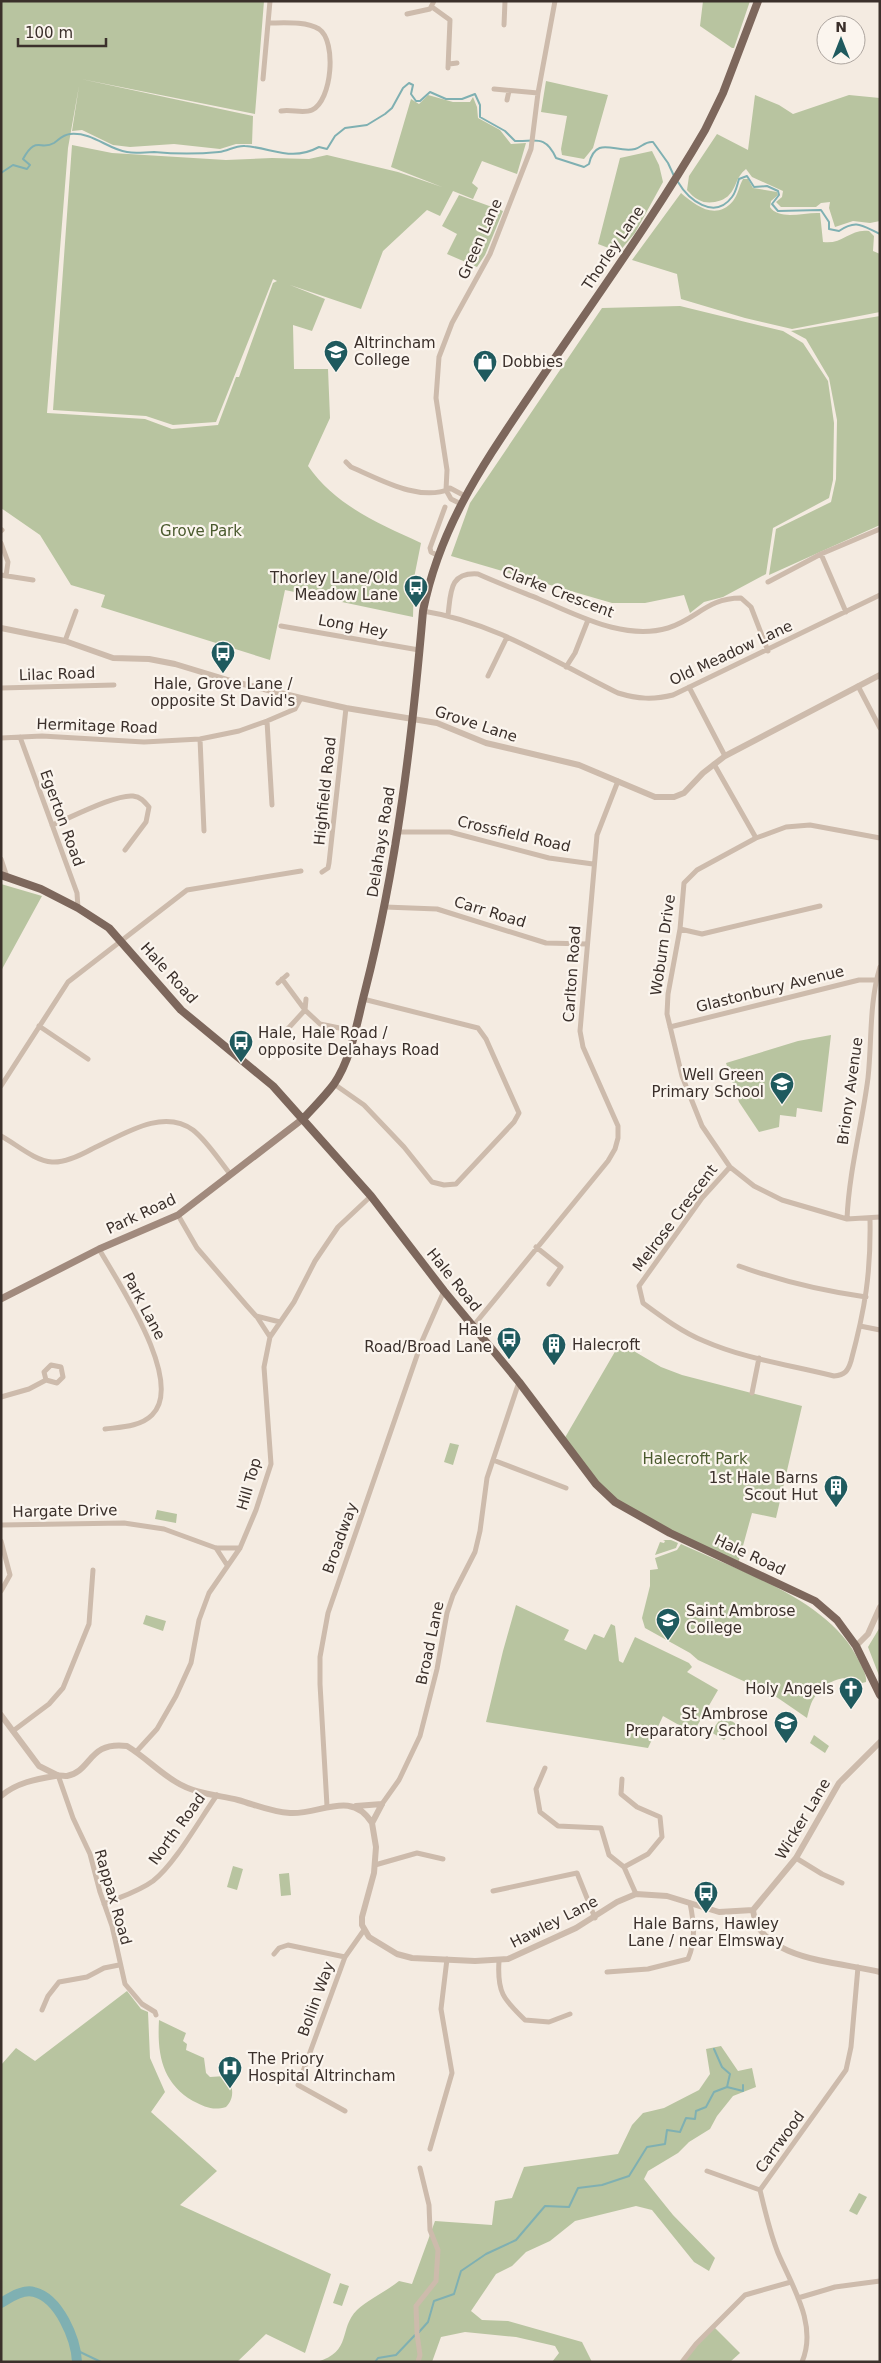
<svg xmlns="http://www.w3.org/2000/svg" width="881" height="2363" font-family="'DejaVu Sans',sans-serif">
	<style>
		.green { fill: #b8c4a0 }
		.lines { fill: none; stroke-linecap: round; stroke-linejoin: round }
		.stream { stroke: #7fb0b2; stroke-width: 2 }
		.river { stroke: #7fb0b2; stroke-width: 10 }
		.minor { stroke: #cdbbac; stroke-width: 5 }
		.tertiary { stroke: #cdbbac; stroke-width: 6 }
		.secondary { stroke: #a18a7d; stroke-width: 7 }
		.primary { stroke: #7d675c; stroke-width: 8 }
		.labels { text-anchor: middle; stroke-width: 4.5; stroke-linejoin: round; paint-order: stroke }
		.street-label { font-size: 15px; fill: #3b302b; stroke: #fbf5ee }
		.poi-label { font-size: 15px; fill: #3b302b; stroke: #fbf5ee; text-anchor: start }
		.park-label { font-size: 15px; fill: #4a5a2e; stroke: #fbf5ee }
	</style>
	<rect width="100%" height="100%" fill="#f4ebe1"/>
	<path class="green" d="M1 1H264L255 114 81 79 253 116 252 144H236L220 149 174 144 130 147 113 145 82 130 72 131 79 86 68 148 47 413 145 419 172 429 218 425 236 377H239L273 283 277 281 273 279 216 422 173 425 146 416 53 410 72 145 112 153 226 160 272 158 309 159 327 155 398 172 442 187 391 167 411 99 419 104 428 95 453 102H470L473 97 477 107 478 118 500 130 511 144 526 143 517 174 482 161 472 183 478 188 473 199 453 191 440 216 427 210 383 251 361 309 290 285 325 299 312 331 293 325 294 369H328L330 418 308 466C336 506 378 523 421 543L414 578 413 617 285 590 270 660 101 607 105 595 71 585 40 535 1 508Z
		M703 1H750L734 48H732L700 26Z
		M546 81 608 95 593 148 584 159 562 155 561 149 567 116 541 112Z
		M755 95 779 105 793 114 849 95 880 98V221L870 223 853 221 835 227 829 208 830 202 821 203 816 207H781L776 202 782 197 783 191 752 177 746 169C735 178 737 187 729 195 723 202 707 205 699 200 694 198 690 193 687 190L689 176 717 134 748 150Z
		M652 151 659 165 663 182 635 233 619 252 598 244 620 158Z
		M743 179H748L753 188 777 192 778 195 771 201 770 207C780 221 804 212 820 213L823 242C842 245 851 228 869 231L874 236 873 251 880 254V312L792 329 745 318 681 299 677 274 632 260 681 193C696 206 716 221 733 201 738 195 739 186 743 179Z
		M459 195 503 211 485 255 477 267 447 254 457 234 442 226Z
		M680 306 783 331 803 343 828 381 834 423 833 480 829 498 773 528 766 574 723 597 704 602 690 613 684 595 645 603H612L451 556 470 503 602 308Z
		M880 316V525L769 575 776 529 831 502 836 479 837 420 829 378 806 339 791 331Z
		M1 884 42 896 1 971Z
		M831 1035 822 1112 797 1108 796 1117 780 1115 779 1127 759 1132 739 1102 726 1063 798 1041Z
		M620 1343 661 1367 682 1375 802 1406 776 1518 752 1513 738 1564 615 1502 563 1441Z
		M450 1443 459 1445 453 1465 444 1462Z
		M157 1510 177 1514 176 1523 155 1519Z
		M663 1540H671L678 1543 676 1548 655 1555 660 1542 664 1543 665 1541Z
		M681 1544C739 1571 831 1600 859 1661 862 1667 867 1675 866 1682L862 1683C848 1672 826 1681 816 1695 811 1701 809 1710 807 1718L775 1696 772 1699 752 1685 698 1660 690 1653 645 1628 642 1618 650 1586V1570L658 1569 655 1558 677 1550Z
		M516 1605 569 1630 564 1640 586 1650 594 1634 604 1638 611 1624 615 1626 619 1661 623 1663 635 1637 689 1663 692 1667 687 1672 718 1690 693 1733 663 1716 648 1748 486 1722 503 1651Z
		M146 1615 166 1621 163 1631 143 1624Z
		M880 1627V1678L868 1647Z
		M723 1715 736 1724 724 1740 711 1732Z
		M814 1735 829 1746 825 1753 810 1743Z
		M233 1866 243 1869 237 1890 227 1887Z
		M289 1873 291 1895 281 1896 279 1874Z
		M127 1991 141 2009 148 2012 150 2058 165 2092 151 2112 217 2171 180 2205 331 2274 305 2353 266 2334 237 2362H1V2065L16 2048 35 2061Z
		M159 2020 186 2033 183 2041 187 2044 186 2050 204 2058 206 2073 210 2077 225 2076 230 2080C233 2090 234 2099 226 2107 213 2111 205 2107 193 2101 162 2083 157 2054 159 2020Z
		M721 2046 738 2071 752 2068 756 2087 733 2096 717 2116 710 2129 689 2142 678 2153 648 2171 644 2179 673 2215 715 2258 709 2271 694 2262 652 2210 636 2206 575 2221 550 2241 526 2252 512 2266 496 2274 471 2311 482 2320 508 2321 582 2342 592 2362H552L559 2353 555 2346 516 2337 465 2332 441 2337 432 2362H317C353 2351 338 2329 357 2310 367 2300 387 2291 399 2281L412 2284 435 2221 492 2225 495 2201 512 2198 524 2167 618 2154 632 2125 643 2113 664 2108 699 2090 710 2074 706 2049Z
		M859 2193 867 2197 857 2215 849 2211Z
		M340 2283 349 2286 342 2306 333 2303Z
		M713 2326 740 2353 730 2362H682Z"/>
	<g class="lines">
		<path class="stream" d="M1 173 13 165 27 169 30 165 23 159C36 135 40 151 54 143 60 139 62 135 70 134 93 132 107 149 127 152 136 154 145 152 154 152 176 154 198 154 219 152 228 151 236 145 245 146 273 148 291 162 319 147L327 149 335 136 345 128 367 125 385 114 392 108 403 88 409 83 413 85 411 94 416 101H420L430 92 446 99H462L475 94 480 105V117L505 131 515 141C535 142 545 134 556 158L584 167 589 164C596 134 616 154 635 149 642 147 645 141 653 142L668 163 674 176
			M678 182C688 199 714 221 732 197 736 192 737 185 739 179L747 176 754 187 767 186 778 191 779 195 772 204 778 211 821 210 829 222V229L839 231C857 219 862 226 880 234
			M714 2049 722 2067 730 2074 727 2087
			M419 2332 428 2322 434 2301 454 2294 461 2271 486 2254 516 2240 545 2206 569 2207 578 2188 602 2185 629 2176 647 2147 665 2144 667 2130 680 2132 686 2118 695 2119 696 2111 706 2107 714 2092 727 2087 743 2091V2085
			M76 2350 101 2362
			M116 2362H131
			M375 2362 378 2358 396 2355 415 2335"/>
		<path class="river" d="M1 2303C11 2297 23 2289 34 2292 59 2298 76 2339 77 2362"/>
		<path class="minor" d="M432 7 450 20 448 68
			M407 14 430 9 434 1
			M268 23C283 23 306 21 319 29 337 41 332 101 312 110 303 114 292 109 281 111
			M504 25 505 1
			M449 64 457 63
			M263 79 270 1
			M494 89 538 93
			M507 100 509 91
			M346 462 351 467C380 479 418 502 450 489
			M450 488 465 496
			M461 504 451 499 446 490 447 470 436 398 439 357 452 323 490 254 531 149 538 93 555 1
			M1 531 2 530
			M1 543 8 562 6 576
			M821 554 846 612
			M437 555 431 552 430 548 445 507
			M1 575 33 580
			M768 582 821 554 880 529
			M423 611C494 622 555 662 618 693 638 699 653 700 673 695L880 595
			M448 615C451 592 449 572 478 574 498 583 519 591 539 599 578 615 624 641 668 628 697 619 707 598 741 598L751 607 768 651
			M281 626 419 650
			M65 641 76 611
			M566 667 575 653 588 620
			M488 676 507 637
			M858 686 880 728
			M689 687 725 756
			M1 688 114 685
			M267 721 272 805
			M20 737 77 893 78 908
			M1 738 42 736 144 742 200 739 239 731 267 721 295 709 301 698
			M200 739 204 831
			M714 764 756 838
			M52 825C70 818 116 794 133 796 141 797 144 801 149 807L146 822 125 850
			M399 832H450L549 858 593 864
			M880 838 810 825 786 827 756 838 697 870 684 883 680 929 668 994 667 1014 682 1076 702 1126 730 1167 754 1186 782 1200 847 1219 880 1217
			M1 859 7 877
			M322 872 328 868 329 863 346 708
			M385 907 437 909 546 943 587 944
			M680 929 702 934 820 906
			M282 979 305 1010 320 1024 354 1031
			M278 983 287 975
			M39 1026 88 1059
			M670 1027 859 980H876
			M284 1033 305 1010 306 999
			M334 1084 364 1105 404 1147 432 1182 444 1185 456 1184 514 1122 519 1113 486 1039 478 1028 363 999
			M1 1086 68 982 187 890 301 871
			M1 1136C16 1144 35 1161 52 1162 65 1163 81 1155 92 1149 121 1136 162 1107 193 1130 207 1141 219 1160 230 1174
			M730 1167 702 1198 639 1286 643 1303C662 1317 682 1332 704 1341 745 1359 791 1365 834 1376 845 1375 848 1371 851 1361 865 1309 871 1273 870 1219
			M178 1215 197 1248 247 1306 256 1316 280 1322
			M847 1219C849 1171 862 1125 868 1078 872 1041 869 1003 880 967
			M536 1247 561 1267 549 1284
			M99 1249C117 1281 186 1382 152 1415 140 1427 120 1427 105 1429
			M739 1266C781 1281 822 1291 866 1297
			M257 1317 270 1337
			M474 1325 608 1161 615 1149 618 1138V1126L583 1047 580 1031 597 835 618 781
			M860 1326 880 1330
			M752 1393 759 1358
			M1 1397 29 1389 46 1380 57 1383 63 1377 61 1367 51 1365 44 1372 46 1380
			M493 1460 566 1488
			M1 1525 124 1523 164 1529 216 1548H240
			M1 1541 10 1575 1 1591
			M216 1548 227 1565
			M13 1731 49 1704 63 1688 89 1624 93 1570
			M136 1752 157 1729 176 1696 191 1663 199 1620 209 1593 240 1548 256 1510 271 1464 264 1367 270 1337 294 1302 315 1261 338 1227 371 1196
			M545 1768 536 1789 540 1812 558 1826 601 1828 609 1855 624 1867
			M58 1775 73 1818 90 1854 100 1892 112 1926 125 1984 142 2004 155 2012 156 2015
			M622 1779 621 1794 637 1807 660 1817 662 1837 648 1854 624 1867 636 1894
			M382 1804 399 1780 420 1736 437 1669 447 1613 453 1595 475 1552 480 1531 487 1478 519 1382
			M327 1806 320 1684V1657L328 1613 422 1341 444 1291
			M796 1858 822 1874 842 1883
			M375 1865 417 1853 443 1859
			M493 1891 577 1873 595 1918
			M104 1904C120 1897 138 1892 153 1881 175 1864 200 1819 217 1795
			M274 1954 279 1948 288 1945 345 1957
			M499 1961C497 1992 503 1999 525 2020L549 2022 570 2014
			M607 1972 648 1969 688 1959C696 1940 694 1923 690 1903
			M42 2010 48 1996 59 1982 87 1977 104 1968 119 1965
			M345 2111 298 2085 345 1957 364 1930
			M430 2149 452 2073 441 2009 447 1959
			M707 2171 760 2190
			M798 2298 835 2287 880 2281
			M417 2332 416 2306 436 2281 438 2250 430 2230 429 2205 420 2168
			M417 2334 420 2355 418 2362
			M682 2362 696 2344 745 2295 791 2282
			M802 2362C818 2325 792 2286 778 2253 770 2233 765 2211 760 2190L846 2070 851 2047 858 1967"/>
		<path class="tertiary" d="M1 628 65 641 113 658 149 659 175 664 231 681 301 698 346 708 437 723 486 743 579 765 655 797H674L684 793 703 773 725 756 880 675
			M856 1646 868 1634 880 1607
			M1 1715 39 1766 57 1775
			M1 1796C16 1783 36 1779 55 1776 59 1775 63 1776 67 1776 92 1771 88 1741 127 1746 145 1757 159 1772 176 1782 195 1794 218 1795 238 1800 256 1805 271 1812 290 1813 320 1815 351 1789 372 1823
			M382 1804 372 1823 376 1847 374 1873 362 1917V1925L369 1937 397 1954 412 1958 475 1961 508 1959 576 1928 617 1902 636 1894 667 1896 719 1912 753 1910
			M356 1806 382 1804
			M753 1910 796 1858 839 1783 880 1742
			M753 1910C758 1961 842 1962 880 1972"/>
		<path class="secondary" d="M1 1299 99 1249 178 1215 304 1118"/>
		<path class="primary" d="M1 875 41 889 78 908 109 928 181 1010 273 1086 371 1196 444 1291 519 1382 596 1484 615 1502 670 1533 815 1601 837 1620 856 1646 880 1695
			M304 1118C314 1107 325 1096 334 1084 352 1058 357 1021 365 991 397 866 412 739 423 611 441 520 490 455 540 380 596 297 655 216 705 130L723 93 758 1"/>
	</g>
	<defs>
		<symbol id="school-pin" viewBox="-11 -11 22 30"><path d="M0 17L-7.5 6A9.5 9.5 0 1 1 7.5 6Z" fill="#1f5a5e" stroke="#fbf5ee"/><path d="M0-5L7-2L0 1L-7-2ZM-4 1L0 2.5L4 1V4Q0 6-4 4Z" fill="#fff"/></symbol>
		<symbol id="shop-pin" viewBox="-11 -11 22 30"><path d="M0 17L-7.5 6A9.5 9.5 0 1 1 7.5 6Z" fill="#1f5a5e" stroke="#fbf5ee"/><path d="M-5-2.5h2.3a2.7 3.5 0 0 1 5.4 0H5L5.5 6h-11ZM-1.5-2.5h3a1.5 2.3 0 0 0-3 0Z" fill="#fff"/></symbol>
		<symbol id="bus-pin" viewBox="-11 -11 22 30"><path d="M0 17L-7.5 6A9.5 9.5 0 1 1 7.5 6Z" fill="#1f5a5e" stroke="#fbf5ee"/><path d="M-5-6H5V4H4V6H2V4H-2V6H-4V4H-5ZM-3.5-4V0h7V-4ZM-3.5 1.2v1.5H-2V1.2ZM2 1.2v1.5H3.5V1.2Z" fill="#fff"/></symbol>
		<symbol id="building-pin" viewBox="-11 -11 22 30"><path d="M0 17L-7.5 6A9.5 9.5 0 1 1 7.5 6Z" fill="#1f5a5e" stroke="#fbf5ee"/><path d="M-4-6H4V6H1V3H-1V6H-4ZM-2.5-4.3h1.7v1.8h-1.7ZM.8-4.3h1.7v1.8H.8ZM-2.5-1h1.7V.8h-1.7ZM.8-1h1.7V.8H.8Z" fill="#fff"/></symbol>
		<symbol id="church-pin" viewBox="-11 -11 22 30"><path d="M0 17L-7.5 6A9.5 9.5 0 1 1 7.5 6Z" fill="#1f5a5e" stroke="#fbf5ee"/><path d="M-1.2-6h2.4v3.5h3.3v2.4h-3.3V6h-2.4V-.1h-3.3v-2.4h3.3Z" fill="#fff"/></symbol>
		<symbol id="hospital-pin" viewBox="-11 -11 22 30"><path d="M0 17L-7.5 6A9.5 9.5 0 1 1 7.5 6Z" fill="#1f5a5e" stroke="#fbf5ee"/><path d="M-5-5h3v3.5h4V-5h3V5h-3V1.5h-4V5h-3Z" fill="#fff"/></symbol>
	</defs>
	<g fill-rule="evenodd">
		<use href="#school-pin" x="322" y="338" width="28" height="38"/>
		<use href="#shop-pin" x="471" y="348" width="28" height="38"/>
		<use href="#bus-pin" x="402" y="573" width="28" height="38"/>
		<use href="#bus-pin" x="209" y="639" width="28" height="38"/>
		<use href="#bus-pin" x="227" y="1028" width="28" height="38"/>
		<use href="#school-pin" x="768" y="1070" width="28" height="38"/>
		<use href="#bus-pin" x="495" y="1325" width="28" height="38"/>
		<use href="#building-pin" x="540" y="1331" width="28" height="38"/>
		<use href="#building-pin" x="822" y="1473" width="28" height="38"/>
		<use href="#school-pin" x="654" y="1606" width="28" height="38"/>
		<use href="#church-pin" x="837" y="1675" width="28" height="38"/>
		<use href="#school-pin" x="772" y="1709" width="28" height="38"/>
		<use href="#bus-pin" x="692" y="1879" width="28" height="38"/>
		<use href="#hospital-pin" x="216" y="2054" width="28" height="38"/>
	</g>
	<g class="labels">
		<g class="street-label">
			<text transform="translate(480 239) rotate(-66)" y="5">Green Lane</text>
			<text transform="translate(613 248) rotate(-56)" y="5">Thorley Lane</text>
			<text transform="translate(558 592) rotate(21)" y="5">Clarke Crescent</text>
			<text transform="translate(353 626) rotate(10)" y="5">Long Hey</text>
			<text transform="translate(731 653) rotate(-25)" y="5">Old Meadow Lane</text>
			<text transform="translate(57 674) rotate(-2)" y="5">Lilac Road</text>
			<text transform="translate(476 724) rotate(18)" y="5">Grove Lane</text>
			<text transform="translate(97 726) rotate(2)" y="5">Hermitage Road</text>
			<text transform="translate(325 791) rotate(-84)" y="5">Highfield Road</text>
			<text transform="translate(62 818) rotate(70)" y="5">Egerton Road</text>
			<text transform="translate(514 834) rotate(13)" y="5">Crossfield Road</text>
			<text transform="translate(381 842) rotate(-81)" y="5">Delahays Road</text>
			<text transform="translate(490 912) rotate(17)" y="5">Carr Road</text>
			<text transform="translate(663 945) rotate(-82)" y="5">Woburn Drive</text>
			<text transform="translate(169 973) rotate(48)" y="5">Hale Road</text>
			<text transform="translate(572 974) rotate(-86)" y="5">Carlton Road</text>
			<text transform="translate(770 989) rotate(-14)" y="5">Glastonbury Avenue</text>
			<text transform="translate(850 1091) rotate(-82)" y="5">Briony Avenue</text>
			<text transform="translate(141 1214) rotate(-25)" y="5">Park Road</text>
			<text transform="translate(675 1218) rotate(-53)" y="5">Melrose Crescent</text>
			<text transform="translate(454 1280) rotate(51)" y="5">Hale Road</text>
			<text transform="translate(144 1306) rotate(62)" y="5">Park Lane</text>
			<text transform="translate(249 1484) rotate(-74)" y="5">Hill Top</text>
			<text transform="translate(65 1511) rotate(-1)" y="5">Hargate Drive</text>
			<text transform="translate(340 1538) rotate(-70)" y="5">Broadway</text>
			<text transform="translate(750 1555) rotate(25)" y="5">Hale Road</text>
			<text transform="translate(430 1643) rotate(-78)" y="5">Broad Lane</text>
			<text transform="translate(803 1819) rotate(-59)" y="5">Wicker Lane</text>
			<text transform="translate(177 1829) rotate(-54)" y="5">North Road</text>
			<text transform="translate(113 1897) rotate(74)" y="5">Rappax Road</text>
			<text transform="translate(554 1922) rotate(-27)" y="5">Hawley Lane</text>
			<text transform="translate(316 1999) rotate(-70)" y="5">Bollin Way</text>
			<text transform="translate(780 2142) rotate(-54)" y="5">Carrwood</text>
		</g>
		<g class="poi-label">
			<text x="354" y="348">Altrincham<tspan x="354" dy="17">College</tspan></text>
			<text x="502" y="367">Dobbies</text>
			<text x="398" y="583" text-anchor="end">Thorley Lane/Old<tspan x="398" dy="17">Meadow Lane</tspan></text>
			<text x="223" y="689" text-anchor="middle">Hale, Grove Lane /<tspan x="223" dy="17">opposite St David's</tspan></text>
			<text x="258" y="1038">Hale, Hale Road /<tspan x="258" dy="17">opposite Delahays Road</tspan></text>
			<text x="764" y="1080" text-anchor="end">Well Green<tspan x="764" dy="17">Primary School</tspan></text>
			<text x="492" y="1335" text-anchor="end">Hale<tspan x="492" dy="17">Road/Broad Lane</tspan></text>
			<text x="572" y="1350">Halecroft</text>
			<text x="818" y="1483" text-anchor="end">1st Hale Barns<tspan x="818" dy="17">Scout Hut</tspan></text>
			<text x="686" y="1616">Saint Ambrose<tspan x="686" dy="17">College</tspan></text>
			<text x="834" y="1694" text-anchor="end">Holy Angels</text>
			<text x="768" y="1719" text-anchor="end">St Ambrose<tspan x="768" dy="17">Preparatory School</tspan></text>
			<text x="706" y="1929" text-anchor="middle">Hale Barns, Hawley<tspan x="706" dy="17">Lane / near Elmsway</tspan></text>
			<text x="248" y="2064">The Priory<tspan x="248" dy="17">Hospital Altrincham</tspan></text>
		</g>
		<g class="park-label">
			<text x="201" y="536">Grove Park</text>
			<text x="695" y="1464">Halecroft Park</text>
		</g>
	</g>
	<rect width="881" height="2363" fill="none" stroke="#3b302b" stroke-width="5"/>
	<g transform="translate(841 40)"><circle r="24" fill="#fbf5ee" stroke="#aea6a0"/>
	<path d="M0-4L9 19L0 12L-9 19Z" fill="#1f5a5e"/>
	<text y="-8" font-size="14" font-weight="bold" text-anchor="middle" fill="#3b302b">N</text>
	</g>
	<path d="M18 38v8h88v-8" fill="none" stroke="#3b302b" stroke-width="2.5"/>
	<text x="25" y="38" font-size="15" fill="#3b302b" stroke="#fbf5ee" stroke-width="4" paint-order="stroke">100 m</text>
</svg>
